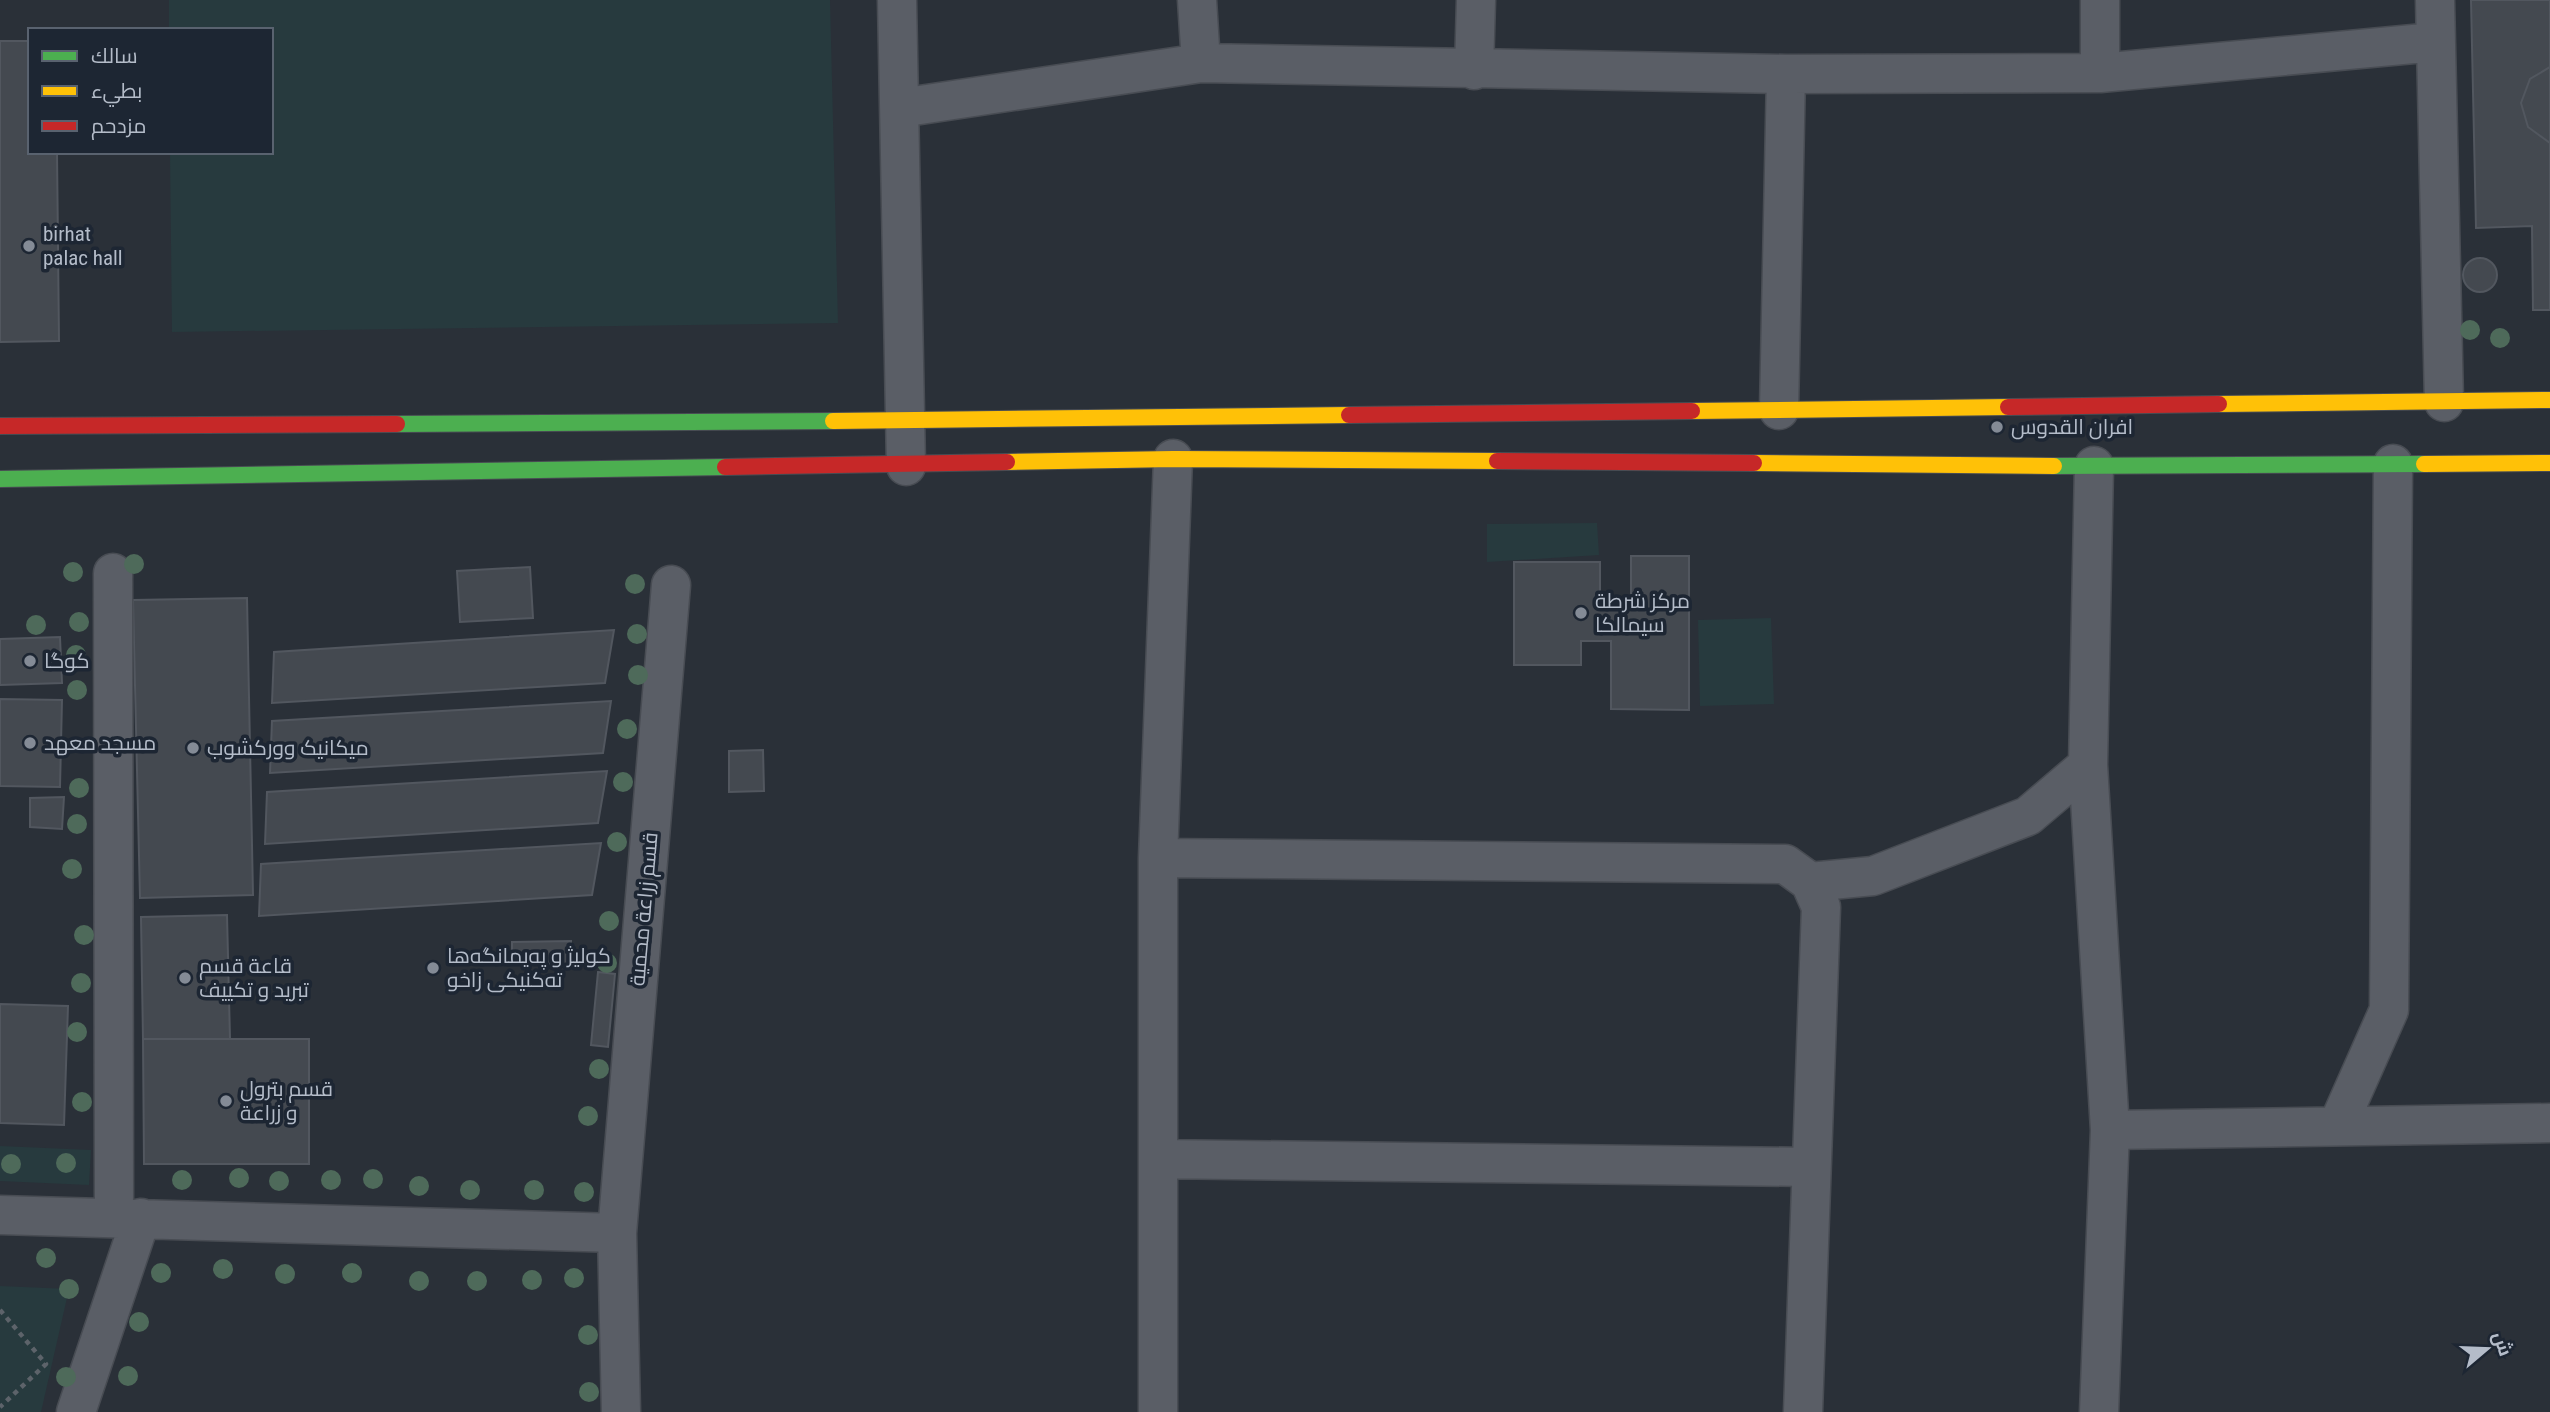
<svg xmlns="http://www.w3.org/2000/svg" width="2550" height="1412" font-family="'Roboto Condensed',Cairo,sans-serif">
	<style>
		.green { fill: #273a3e }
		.building { fill: #444950; stroke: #52575f; stroke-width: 2 }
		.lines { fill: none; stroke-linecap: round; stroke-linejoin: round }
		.street-casing { stroke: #484c53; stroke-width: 41 }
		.fast-casing { stroke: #484c53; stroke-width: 18 }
		.slow-casing { stroke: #484c53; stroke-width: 18 }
		.jam-casing { stroke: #484c53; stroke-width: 18 }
		.path { stroke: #5d636a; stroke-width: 4.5; stroke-dasharray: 5 5; stroke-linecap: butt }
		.street { stroke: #5a5e66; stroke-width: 38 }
		.fast { stroke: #4caf50; stroke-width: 16 }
		.slow { stroke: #ffc107; stroke-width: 16 }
		.jam { stroke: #c62828; stroke-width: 16 }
		.tree { fill: #4e6a5a }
		.poi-dot { fill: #848b96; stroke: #1d2633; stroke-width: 2.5 }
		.labels { text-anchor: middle; stroke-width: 7; stroke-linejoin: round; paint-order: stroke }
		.poi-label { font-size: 21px; fill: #b4bcc9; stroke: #1d2633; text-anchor: start }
		.street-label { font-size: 21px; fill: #b4bcc9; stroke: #1d2633 }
	</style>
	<rect width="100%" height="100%" fill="#2a3038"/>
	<path class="green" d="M169 0H830L838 323 172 332 170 152H271V30H169Z
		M1597 523 1599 555 1487 562V524Z
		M1771 618 1774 704 1700 706 1698 620Z
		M0 1146 91 1150 89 1185 0 1181Z
		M0 1286 69 1289 41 1412H0Z"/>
	<path class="building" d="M2471 0H2550V310H2533L2532 226 2476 228Z
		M0 41H30V152H57L59 341 0 342Z
		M2550 67V143L2528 127 2521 103 2530 79Z
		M2463 275a17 17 0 1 1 34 0a17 17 0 1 1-34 0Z
		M1631 556H1689V710L1611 709V641H1581V665H1514V562H1600V605L1631 606Z
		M530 567 533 618 460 622 457 571Z
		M247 598 253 895 140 898 133 600Z
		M614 630 605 683 272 703 274 652Z
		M60 637 62 683 0 685V639Z
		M0 699 62 700 60 787 0 786Z
		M611 701 603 753 270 773 272 721Z
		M763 750 764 791 729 792V751Z
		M607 771 598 823 265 844 267 792Z
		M64 797 62 829 30 827V798Z
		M601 843 592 895 259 916 261 864Z
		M227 915 230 1039H143L141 917Z
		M571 941V964H512V942Z
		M598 972 615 974 608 1047 591 1045Z
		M0 1004 68 1006 64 1125 0 1123Z
		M143 1039H309V1164H144Z"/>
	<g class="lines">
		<defs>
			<path id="street" d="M897 0 906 466
				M1197 0 1201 63
				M2100 0V73
				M2435 0 2444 402
				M1474 70 1476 0
				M900 108 1201 63 1786 74 2100 73 2435 42
				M1779 410 1786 74
				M2094 466 2088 765 2110 1130 2550 1123
				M113 573 114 1216
				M1158 858 1785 864 1810 882 1821 907 1803 1412
				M1810 882 1873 876 2028 816 2088 765
				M2338 1125 2389 1010 2393 464
				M1158 1159 1810 1167
				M0 1215 617 1233
				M76 1412 141 1218
				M621 1412 617 1233 671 585
				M1158 1412V858L1173 459
				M2099 1412 2110 1130"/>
			<path id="fast" d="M397 424 833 421
				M2054 466 2424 464
				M0 479 725 467"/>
			<path id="slow" d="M2219 404 2550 400
				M1692 411 2008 407
				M833 421 1349 415
				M1007 462 1173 459 1497 461
				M1754 463 2054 466
				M2424 464 2550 463"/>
			<path id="jam" d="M2008 407 2219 404
				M1349 415 1692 411
				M0 426 397 424
				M1497 461 1754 463
				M725 467 1007 462"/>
		</defs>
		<use href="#street" class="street-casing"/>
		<use href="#fast" class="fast-casing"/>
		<use href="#slow" class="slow-casing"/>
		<use href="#jam" class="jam-casing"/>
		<path class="path" d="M0 1310 46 1364 0 1407"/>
		<use href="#street" class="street"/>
		<use href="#fast" class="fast"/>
		<use href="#slow" class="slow"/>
		<use href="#jam" class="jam"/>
	</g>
	<g class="tree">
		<circle cx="2470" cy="330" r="10"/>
		<circle cx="2500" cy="338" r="10"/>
		<circle cx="134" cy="564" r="10"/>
		<circle cx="73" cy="572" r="10"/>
		<circle cx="635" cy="584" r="10"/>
		<circle cx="79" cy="622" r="10"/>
		<circle cx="36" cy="625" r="10"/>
		<circle cx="637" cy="634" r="10"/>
		<circle cx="76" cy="655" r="10"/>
		<circle cx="638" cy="675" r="10"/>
		<circle cx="77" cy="690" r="10"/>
		<circle cx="627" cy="729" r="10"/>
		<circle cx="623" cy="782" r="10"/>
		<circle cx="79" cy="788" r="10"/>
		<circle cx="77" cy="824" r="10"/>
		<circle cx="617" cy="842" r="10"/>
		<circle cx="72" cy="869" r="10"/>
		<circle cx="609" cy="921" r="10"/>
		<circle cx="84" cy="935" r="10"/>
		<circle cx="607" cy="963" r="10"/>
		<circle cx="81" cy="983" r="10"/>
		<circle cx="77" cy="1032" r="10"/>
		<circle cx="599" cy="1069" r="10"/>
		<circle cx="82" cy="1102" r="10"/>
		<circle cx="588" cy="1116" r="10"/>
		<circle cx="66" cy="1163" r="10"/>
		<circle cx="11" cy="1164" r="10"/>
		<circle cx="239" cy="1178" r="10"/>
		<circle cx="373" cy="1179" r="10"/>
		<circle cx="182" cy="1180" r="10"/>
		<circle cx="331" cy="1180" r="10"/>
		<circle cx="279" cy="1181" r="10"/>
		<circle cx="419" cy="1186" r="10"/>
		<circle cx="470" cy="1190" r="10"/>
		<circle cx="534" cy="1190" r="10"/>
		<circle cx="584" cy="1192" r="10"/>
		<circle cx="46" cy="1258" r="10"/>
		<circle cx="223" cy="1269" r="10"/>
		<circle cx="161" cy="1273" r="10"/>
		<circle cx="352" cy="1273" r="10"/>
		<circle cx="285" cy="1274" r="10"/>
		<circle cx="574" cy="1278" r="10"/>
		<circle cx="532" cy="1280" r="10"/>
		<circle cx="419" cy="1281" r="10"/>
		<circle cx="477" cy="1281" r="10"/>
		<circle cx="69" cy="1289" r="10"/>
		<circle cx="139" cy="1322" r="10"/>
		<circle cx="588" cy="1335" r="10"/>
		<circle cx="128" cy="1376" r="10"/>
		<circle cx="66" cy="1377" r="10"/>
		<circle cx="589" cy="1392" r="10"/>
	</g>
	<g class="poi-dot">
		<circle cx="29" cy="246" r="7"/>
		<circle cx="1997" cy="427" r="7"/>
		<circle cx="1581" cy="613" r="7"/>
		<circle cx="30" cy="661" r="7"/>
		<circle cx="30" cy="743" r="7"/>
		<circle cx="193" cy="748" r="7"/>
		<circle cx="433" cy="968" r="7"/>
		<circle cx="185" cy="978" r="7"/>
		<circle cx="226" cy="1101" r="7"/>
	</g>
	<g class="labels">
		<g class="poi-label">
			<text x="43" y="241">birhat<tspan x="43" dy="24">palac hall</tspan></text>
			<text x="2011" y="434">افران القدوس</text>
			<text x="1595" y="608">مركز شرطة<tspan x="1595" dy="24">سيمالكا</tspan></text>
			<text x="44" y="668">كوگا</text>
			<text x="44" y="750">مسجد معهد</text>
			<text x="207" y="755">میکانیک وورکشوب</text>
			<text x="447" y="963">كوليژ و په‌يمانگه‌ها<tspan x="447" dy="24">ته‌كنيكى زاخو</tspan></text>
			<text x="199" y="973">قاعة قسم<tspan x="199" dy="24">تبرید و تکییف</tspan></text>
			<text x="240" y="1096">قسم بترول<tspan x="240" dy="24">و زراعة</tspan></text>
		</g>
		<g class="street-label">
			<text transform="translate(644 909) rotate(-85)" y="7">قسم زراعة محمية</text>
		</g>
	</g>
	<rect x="28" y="28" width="245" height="126" fill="#1d2633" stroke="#59626f" stroke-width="2"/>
	<rect x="42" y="51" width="35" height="10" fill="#4caf50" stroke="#59626f" stroke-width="2"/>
	<text x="91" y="63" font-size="21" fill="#b4bcc9">سالك</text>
	<rect x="42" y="86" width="35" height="10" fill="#ffc107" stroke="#59626f" stroke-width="2"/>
	<text x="91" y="98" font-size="21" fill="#b4bcc9">بطيء</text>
	<rect x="42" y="121" width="35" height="10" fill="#c62828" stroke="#59626f" stroke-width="2"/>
	<text x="91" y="133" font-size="21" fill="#b4bcc9">مزدحم</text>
	<g transform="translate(2487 1349) rotate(71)" stroke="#1d2633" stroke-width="5" paint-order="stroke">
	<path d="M0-5L12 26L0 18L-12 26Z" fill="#b4bcc9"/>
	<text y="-10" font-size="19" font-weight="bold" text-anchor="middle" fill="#b4bcc9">ش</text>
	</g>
</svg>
